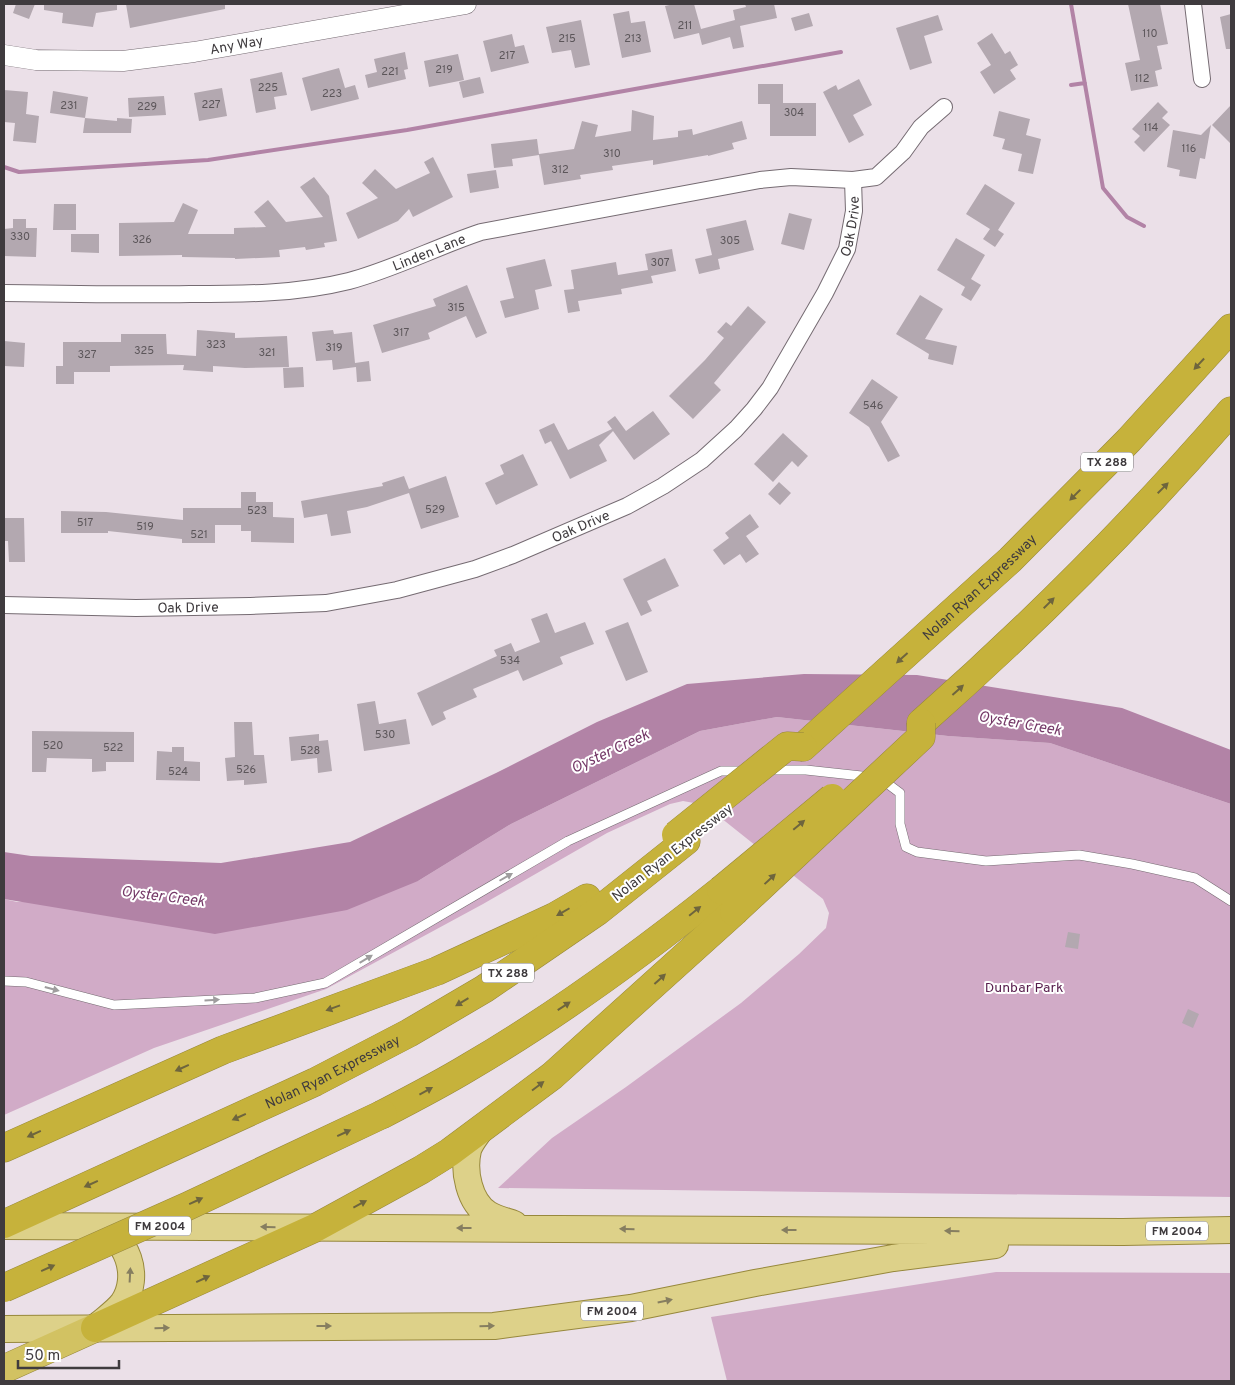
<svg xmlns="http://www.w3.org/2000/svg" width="1235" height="1385" font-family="Overpass,sans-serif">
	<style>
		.green { fill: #d1abc7 }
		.water { fill: #b283a6 }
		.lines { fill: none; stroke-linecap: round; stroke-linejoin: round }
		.stream { stroke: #b283a6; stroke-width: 4 }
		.building { fill: #b3a8b0 }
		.service-casing { stroke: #756b72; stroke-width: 10 }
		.minor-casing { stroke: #756b72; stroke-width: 18 }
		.tertiary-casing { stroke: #756b72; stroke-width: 21 }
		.primary-casing { stroke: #97883c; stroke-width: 28 }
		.trunk-casing { stroke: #97883c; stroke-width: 29 }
		.motorway-casing { stroke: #97883c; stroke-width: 29 }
		.service { stroke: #fff; stroke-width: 9 }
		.minor { stroke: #fff; stroke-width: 16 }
		.tertiary { stroke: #fff; stroke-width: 20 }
		.primary { stroke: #ddd189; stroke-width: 26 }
		.trunk { stroke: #d2c262; stroke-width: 28 }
		.motorway { stroke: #c6b23b; stroke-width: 28 }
		.motorway-bridge-casing { stroke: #97883c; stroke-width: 29; stroke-linecap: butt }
		.motorway-bridge { stroke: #c6b23b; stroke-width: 28 }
		.oneway { fill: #6e653d }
		.oneway2 { fill: #9f9d9e }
		.oneway3 { fill: #867e60 }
		.labels { text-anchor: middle; stroke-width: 4; stroke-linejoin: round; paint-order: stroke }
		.number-label { font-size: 11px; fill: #5c565a }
		.shield { fill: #fff; stroke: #797678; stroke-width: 1 }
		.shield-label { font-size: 12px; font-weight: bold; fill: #3f3b3e }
		.street-label { font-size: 14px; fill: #3f3b3e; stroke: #fff }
		.park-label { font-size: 14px; fill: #571d4c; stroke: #fff }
		.water-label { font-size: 15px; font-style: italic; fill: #743867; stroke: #fff }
	</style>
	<rect width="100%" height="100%" fill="#ebe0e8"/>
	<path class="green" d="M777 717 948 736 1050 743 1231 804V1197L498 1188 552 1138 626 1087 741 1003 799 954 826 928 829 913 823 899 716 814 694 803 683 801 670 804 607 833 483 904 326 989 154 1048 4 1115V899L17 902 418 881 511 824 700 731Z
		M996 1272 1231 1273V1381H727L711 1317Z"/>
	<path class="water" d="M804 674 917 675 1122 708 1231 750V804L1050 743 948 736 777 717 700 731 511 824 418 881 347 910 215 934 4 899V852L31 856 221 863 350 842 496 773 597 722 687 684Z"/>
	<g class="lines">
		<path class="stream" d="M1071 4 1103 188 1127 217 1144 226
			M1071 85 1085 83
			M4 167 19 172 208 160 407 130 841 52"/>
	</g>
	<path class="building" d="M16 4H35L29 19 13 13Z
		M44 4H117V10L96 13 93 27 62 23 63 13 44 10Z
		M126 4H225V9L130 28Z
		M674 4H694L701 29 735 20 733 10 746 7 745 4H774L777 18 740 26 744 47 733 49 730 37 702 45 699 33 674 39 665 6Z
		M1128 4H1160L1168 44 1157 46 1162 69 1155 71 1158 86 1131 91 1125 63 1140 60Z
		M629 11 631 23 645 21 651 52 622 58 613 14Z
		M809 13 813 26 795 31 791 18Z
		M1231 14V49H1226L1220 17Z
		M938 15 943 30 924 36 932 63 910 70 896 28Z
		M581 20 590 65 575 68 571 50 552 53 546 27Z
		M992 33 1005 54 1010 51 1018 65 1010 70 1016 79 994 94 980 72 991 65 977 43Z
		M512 34 515 47 524 45 529 63 491 72 483 41Z
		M405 52 408 69 404 70 406 79 368 88 365 75 377 72 374 59Z
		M458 54 464 80 429 87 424 61Z
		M339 68 345 88 355 85 359 99 311 111 302 78Z
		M282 72 287 95 274 97 276 109 256 113 250 79Z
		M480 77 484 93 463 98 459 82Z
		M859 79 872 105 853 115 864 135 849 143 823 92 836 85 838 90Z
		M758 84H783V103H816V136H770V104H758Z
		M222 88 227 116 199 121 194 93Z
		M4 90 28 92 26 114 39 116 36 143 13 141 15 123 4 122Z
		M53 91 88 97 85 118 50 113Z
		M164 96 166 115 129 117 128 98Z
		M1158 102 1168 112 1162 118 1170 125 1144 152 1134 142 1140 136 1132 129Z
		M1231 105V144L1212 125Z
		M632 110 654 116 653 140 678 137V131L692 129 693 135 742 121 747 139 732 143 734 149 708 156V155L653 165V160L612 166 613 170 580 175 581 179 544 185 539 155 512 159 513 166 494 168 491 144 537 139 539 154 574 149 582 121 598 125 595 137 631 131Z
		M999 111 1030 119 1026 135 1041 139 1033 174 1018 171 1022 154 1002 149 1005 139 993 136Z
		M85 118 117 121V118L132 119 131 133H83Z
		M1211 125 1205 159 1200 158 1196 179 1179 176 1180 170 1167 167 1173 130 1201 135Z
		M433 157 453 197 413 217 409 209 398 221 358 239 346 213 378 198 362 183 375 169 396 189 430 173 424 162Z
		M496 170 499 188 470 193 467 174Z
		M314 177 329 196 337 241 324 243 325 247 306 250 305 247 279 250 280 257 235 259V258L182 257V255L119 256V223L174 222 183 203 198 210 188 234H234V228L266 227 254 212 268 200 286 222 323 217 300 187Z
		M985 184 1015 203 998 230 1004 234 995 247 983 239 990 229 966 214Z
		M54 204H76V230H53Z
		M789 213 812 219 804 250 781 244Z
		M13 219H26V228H37L36 257 4 256V229L13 228Z
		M746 220 754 250 718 259 720 269 699 274 695 259 712 255 706 229Z
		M71 234H99V253L71 252Z
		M956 238 985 255 971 279 981 285 971 301 961 295 965 287 937 270Z
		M672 249 676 271 651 276 653 283 621 289 622 294 578 301 580 311 568 313 564 290 574 289 571 270 616 262 618 275 648 270 645 254Z
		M545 259 552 286 535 290 539 309 505 318 500 301 514 298 506 268Z
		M467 285 487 333 476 338 466 316 428 333 430 339 382 353 373 325 436 306 433 299Z
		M920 295 943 309 925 339 957 346 953 365 928 359 929 354 896 334Z
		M748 306 766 322 714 383 721 390 693 419 669 396 705 360 724 338 717 332 726 322 731 326Z
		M197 330 235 333V338L287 336 289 367 245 368 213 366V372L183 370 184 365 110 366V372H74V384H56V366H63V342H121V334H166L167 354 196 356Z
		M333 330 334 334 352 332 355 363 369 361 371 381 357 382 356 367 333 370 332 360 316 361 312 332Z
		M4 341 25 343 24 367 4 366Z
		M303 367 304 387 284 388 283 368Z
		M872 379 898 397 881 422 900 456 888 462 869 427 849 413Z
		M653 411 670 434 634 460 613 431 599 445 607 461 570 479 551 441 545 444 539 430 554 423 568 450 612 429 607 422 615 416 626 431Z
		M783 433 808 456 798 467 792 461 773 482 754 464Z
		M523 454 538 485 496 505 485 483 504 474 500 465Z
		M404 476 409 489 446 476 459 517 421 529 409 493 367 507 347 511 351 533 331 536 327 514 304 518 301 501 383 486 382 483Z
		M779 482 791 493 780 505 768 494Z
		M241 492H256V502H273V517L294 518V543L251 542V531H241V525H215V543H182V539L108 531V533H61V511L106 512 183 520V508H241Z
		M750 514 759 527 746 536 759 554 746 563 740 554 724 565 713 550 729 538 725 533Z
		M4 518H24L25 562H9L8 541H4Z
		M665 558 679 586 647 601 652 611 641 616 623 579Z
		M547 613 555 633 585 622 594 644 560 657 563 664 523 681 518 670 473 689 477 697 443 712 446 719 432 726 417 693 497 656 494 650 511 643 515 652 540 642 531 619Z
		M628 622 648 672 626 681 605 631Z
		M375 701 379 724 406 719 410 744 364 751 357 704Z
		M234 722H252L254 755H264L267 783 244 785V780L227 781 225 758 235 757Z
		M32 731 134 732V762H106V771L92 772V759L47 758 46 772H32Z
		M319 734V741L328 740 332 771 318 773 317 758 291 761 289 737Z
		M172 747H184V761L200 762V781L156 780 157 751 172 752Z
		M1068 932 1080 934 1078 949 1065 947Z
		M1188 1009 1199 1014 1193 1028 1182 1023Z"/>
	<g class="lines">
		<defs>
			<path id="service" d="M768 770H806L880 778 900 793V824L906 847 917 852 986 861 1079 855 1132 864 1195 878 1231 901
				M4 981 26 982 114 1005 255 998 325 983 568 841 721 771H745"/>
			<g id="minor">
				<path d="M1193 4 1202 79"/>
				<path id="s1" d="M4 293C66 294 128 295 190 294 244 294 297 294 349 281 394 269 436 247 481 232L760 180 791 177 853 180 876 177 903 152 921 127 944 107"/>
				<path id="s2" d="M4 605 136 608 250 606 326 603 397 590 475 569 513 555 627 506 663 486 702 460 736 429 754 409 770 388 825 293 847 249 854 211 853 180"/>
			</g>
			<g id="tertiary">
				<path id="s3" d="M4 55 36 60 123 61 194 52 466 4"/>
			</g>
			<path id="primary" d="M480 1130C476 1136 470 1143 468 1150 463 1171 469 1202 488 1214 496 1219 506 1221 514 1224
				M4 1226 1123 1232 1231 1230
				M96 1229C128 1235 141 1277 123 1303 117 1311 107 1318 100 1324
				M4 1329 494 1326 631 1308 755 1283 893 1258 995 1245"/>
			<path id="trunk" d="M4 1369 95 1328"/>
			<g id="motorway">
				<path d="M921 723C1031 626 1135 522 1231 411"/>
				<path id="s4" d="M803 747 1010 560 1129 440 1231 328"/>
				<path d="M383 1114C412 1099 441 1084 469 1067 558 1015 641 954 721 890"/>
				<path d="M4 1148 223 1050 437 971 554 917 587 898"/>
				<path id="s5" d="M4 1224 315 1082 409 1033 484 989 598 911 686 841"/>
				<path d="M95 1328 317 1227 421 1170 450 1152 552 1076 734 912"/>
			</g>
		</defs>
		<use href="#service" class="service-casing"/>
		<use href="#minor" class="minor-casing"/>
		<use href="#tertiary" class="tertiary-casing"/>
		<use href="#primary" class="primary-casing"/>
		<use href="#trunk" class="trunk-casing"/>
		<use href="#motorway" class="motorway-casing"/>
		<use href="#service" class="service"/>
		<use href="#minor" class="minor"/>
		<use href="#tertiary" class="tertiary"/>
		<use href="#primary" class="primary"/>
		<use href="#trunk" class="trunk"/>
		<use href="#motorway" class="motorway"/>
		<defs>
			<path id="motorway-bridge" d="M676 835 787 746 803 747
				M721 890 832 798
				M734 912 921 737V723
				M4 1288 188 1206 383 1114"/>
		</defs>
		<use href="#motorway-bridge" class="motorway-bridge-casing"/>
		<use href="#motorway-bridge" class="motorway-bridge"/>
	</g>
	<defs><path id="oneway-solid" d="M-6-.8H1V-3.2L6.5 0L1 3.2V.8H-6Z" transform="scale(1.25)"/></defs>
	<g class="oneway">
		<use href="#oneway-solid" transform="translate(1199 364) rotate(133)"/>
		<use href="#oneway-solid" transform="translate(1163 488) rotate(-45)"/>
		<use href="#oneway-solid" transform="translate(1075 495) rotate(135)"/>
		<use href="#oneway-solid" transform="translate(1049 603) rotate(-45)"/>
		<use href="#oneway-solid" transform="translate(902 658) rotate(138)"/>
		<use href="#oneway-solid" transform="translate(958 690) rotate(-42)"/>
		<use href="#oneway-solid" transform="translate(799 825) rotate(-40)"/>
		<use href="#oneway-solid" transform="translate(770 879) rotate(-43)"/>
		<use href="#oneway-solid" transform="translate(695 911) rotate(-39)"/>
		<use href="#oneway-solid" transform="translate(563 912) rotate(150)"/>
		<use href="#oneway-solid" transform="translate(660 979) rotate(-42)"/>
		<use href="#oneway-solid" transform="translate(462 1002) rotate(149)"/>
		<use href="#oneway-solid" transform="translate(564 1006) rotate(-33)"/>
		<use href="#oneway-solid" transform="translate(333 1008) rotate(160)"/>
		<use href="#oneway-solid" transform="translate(182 1068) rotate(156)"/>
		<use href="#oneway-solid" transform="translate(538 1086) rotate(-37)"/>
		<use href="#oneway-solid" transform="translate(426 1091) rotate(-29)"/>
		<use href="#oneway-solid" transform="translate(239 1117) rotate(156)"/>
		<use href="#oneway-solid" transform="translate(344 1133) rotate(-25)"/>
		<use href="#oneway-solid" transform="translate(34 1134) rotate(156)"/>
		<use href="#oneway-solid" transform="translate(91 1184) rotate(156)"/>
		<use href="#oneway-solid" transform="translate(196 1201) rotate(-25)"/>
		<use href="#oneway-solid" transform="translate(360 1204) rotate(-28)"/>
		<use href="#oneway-solid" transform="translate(48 1268) rotate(-24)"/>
		<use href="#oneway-solid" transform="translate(203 1279) rotate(-25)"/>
	</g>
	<g class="oneway2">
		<use href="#oneway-solid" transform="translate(506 877) rotate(-30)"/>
		<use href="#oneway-solid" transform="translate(366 959) rotate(-31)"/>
		<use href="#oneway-solid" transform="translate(52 989) rotate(15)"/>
		<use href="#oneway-solid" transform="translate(212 1000) rotate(-3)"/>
	</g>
	<g class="oneway3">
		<use href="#oneway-solid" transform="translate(268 1227) rotate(-179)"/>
		<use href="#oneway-solid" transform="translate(464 1228) rotate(-180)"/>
		<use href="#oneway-solid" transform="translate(627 1229) rotate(-179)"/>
		<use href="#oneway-solid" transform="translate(789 1230) rotate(-180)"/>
		<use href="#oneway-solid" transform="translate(952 1231) rotate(-179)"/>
		<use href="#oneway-solid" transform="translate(130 1275) rotate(-87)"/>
		<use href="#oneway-solid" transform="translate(665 1301) rotate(-12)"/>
		<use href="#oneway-solid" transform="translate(324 1326)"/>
		<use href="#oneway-solid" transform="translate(487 1326) rotate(-1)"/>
		<use href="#oneway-solid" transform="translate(162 1328) rotate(-1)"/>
	</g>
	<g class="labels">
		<g class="number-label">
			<text x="685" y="29">211</text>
			<text x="1150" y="37">110</text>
			<text x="567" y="42">215</text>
			<text x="633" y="42">213</text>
			<text x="507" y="59">217</text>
			<text x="444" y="73">219</text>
			<text x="390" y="75">221</text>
			<text x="1142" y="82">112</text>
			<text x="268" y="91">225</text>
			<text x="332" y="97">223</text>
			<text x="211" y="108">227</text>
			<text x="69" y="109">231</text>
			<text x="147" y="110">229</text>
			<text x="794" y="116">304</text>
			<text x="1151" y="131">114</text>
			<text x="1189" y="152">116</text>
			<text x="612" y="157">310</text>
			<text x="560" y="173">312</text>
			<text x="20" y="240">330</text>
			<text x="142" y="243">326</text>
			<text x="730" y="244">305</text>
			<text x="660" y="266">307</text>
			<text x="456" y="311">315</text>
			<text x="401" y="336">317</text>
			<text x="216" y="348">323</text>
			<text x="334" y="351">319</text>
			<text x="144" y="354">325</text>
			<text x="267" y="356">321</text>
			<text x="87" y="358">327</text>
			<text x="873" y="409">546</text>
			<text x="435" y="513">529</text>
			<text x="257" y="514">523</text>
			<text x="85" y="526">517</text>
			<text x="145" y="530">519</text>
			<text x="199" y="538">521</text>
			<text x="510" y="664">534</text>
			<text x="385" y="738">530</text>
			<text x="53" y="749">520</text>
			<text x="113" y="751">522</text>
			<text x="310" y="754">528</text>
			<text x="246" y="773">526</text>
			<text x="178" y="775">524</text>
		</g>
		<g class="shield">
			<rect x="1081" y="452.5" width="52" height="19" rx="4"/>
			<rect x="482" y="963.5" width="52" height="19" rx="4"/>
			<rect x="129" y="1216.5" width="62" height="19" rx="4"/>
			<rect x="1146" y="1221.5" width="62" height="19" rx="4"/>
			<rect x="581" y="1301.5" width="62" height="19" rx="4"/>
		</g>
		<g class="shield-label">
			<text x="1107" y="466">TX 288</text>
			<text x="508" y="977">TX 288</text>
			<text x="160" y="1230">FM 2004</text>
			<text x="1177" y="1235">FM 2004</text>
			<text x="612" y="1315">FM 2004</text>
		</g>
		<g class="street-label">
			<text dy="5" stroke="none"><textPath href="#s3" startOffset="234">Any Way</textPath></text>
			<text dy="5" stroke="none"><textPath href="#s2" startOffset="1009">Oak Drive</textPath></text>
			<text dy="5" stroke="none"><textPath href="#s1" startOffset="431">Linden Lane</textPath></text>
			<text dy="5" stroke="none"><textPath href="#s2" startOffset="589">Oak Drive</textPath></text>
			<text dy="5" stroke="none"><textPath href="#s4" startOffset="238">Nolan Ryan Expressway</textPath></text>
			<text dy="5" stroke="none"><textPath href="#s2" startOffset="184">Oak Drive</textPath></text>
			<text transform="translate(672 852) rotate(-38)" y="5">Nolan Ryan Expressway</text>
			<text dy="5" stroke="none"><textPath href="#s5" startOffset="362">Nolan Ryan Expressway</textPath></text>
		</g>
		<g class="park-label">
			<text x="1024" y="992">Dunbar Park</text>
		</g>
		<g class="water-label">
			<text transform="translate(1020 723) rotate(10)" y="5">Oyster Creek</text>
			<text transform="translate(610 751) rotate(-25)" y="5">Oyster Creek</text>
			<text transform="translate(163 896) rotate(7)" y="5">Oyster Creek</text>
		</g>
	</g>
	<rect width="1235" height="1385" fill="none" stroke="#3f3b3e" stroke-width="10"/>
	<path d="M18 1360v8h101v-8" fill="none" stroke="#3f3b3e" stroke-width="2.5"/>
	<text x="25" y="1360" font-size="15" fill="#3f3b3e" stroke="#ffffff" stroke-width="4" paint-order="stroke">50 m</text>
</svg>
